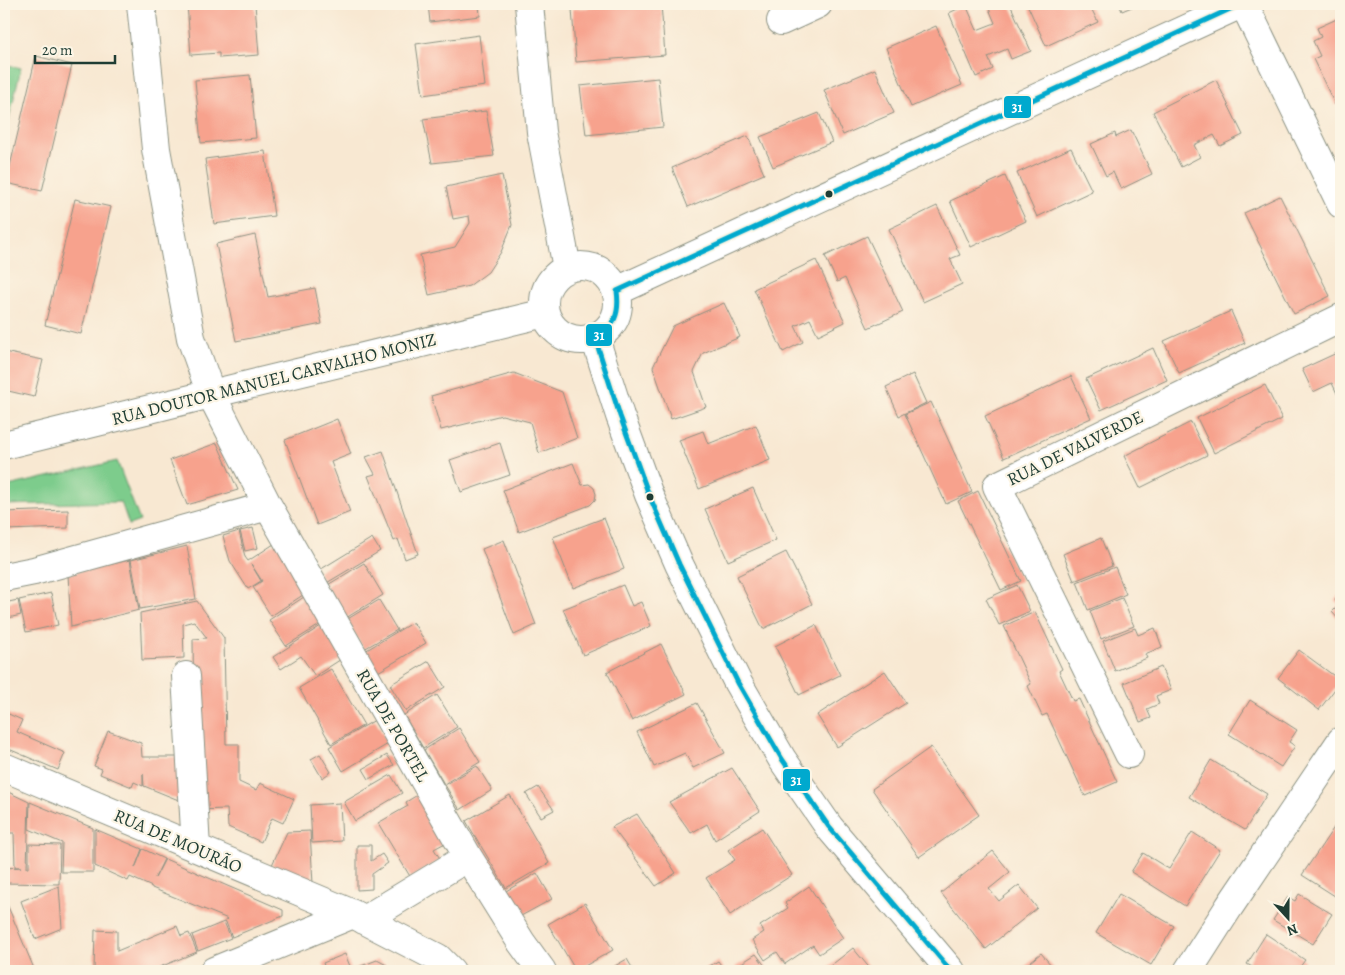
<svg xmlns="http://www.w3.org/2000/svg" width="1345" height="975" font-family="Alegreya,serif">
	<style>
		.green { fill: #7dcc8c; stroke: #4e8460 }
		.building { fill: #f7a28d }
		.lines { fill: none; stroke-linecap: round; stroke-linejoin: round }
		.street-casing { stroke: #8c9283; stroke-width: 30 }
		.street { stroke: #fff; stroke-width: 28 }
		.bus-1-casing { stroke: #fcf5e5; stroke-width: 9 }
		.bus-1 { stroke: #00a9ce; stroke-width: 5 }
		.bus-dot { fill: #1f3d34; stroke: #fcf5e5; stroke-width: 2 }
		.labels { text-anchor: middle; stroke-width: 4.5; stroke-linejoin: round; paint-order: stroke }
		.street-label { font-size: 18px; fill: #1f3d34; stroke: #fcf5e5 }
		.line-badge { stroke: #fcf5e5; stroke-width: 2 }
		.badge-label { font-size: 14px; text-anchor: middle; font-weight: bold; fill: #fff }
	</style>
	<rect width="100%" height="100%" fill="#fcf5e5"/>
	<filter id="ink" filterUnits="userSpaceOnUse"><feTurbulence type="fractalNoise" baseFrequency=".02" numOctaves="2"/><feDisplacementMap in="SourceGraphic" scale="10" xChannelSelector="R" yChannelSelector="G"/><feConvolveMatrix kernelMatrix="1 2 1 2 8 2 1 2 1" color-interpolation-filters="sRGB"/></filter>
	<filter id="wash" filterUnits="userSpaceOnUse"><feTurbulence type="fractalNoise" baseFrequency=".0096" numOctaves="4" result="noise"/><feDisplacementMap in="SourceGraphic" scale="20" xChannelSelector="R" yChannelSelector="G"/><feGaussianBlur stdDeviation="1.12" result="paint"/><feColorMatrix in="noise" values="0 0 0 0 0 0 0 0 0 0 0 0 0 0 0 0 0 1.4 0 .05"/><feComposite in="paint" operator="in"/></filter>
	<g filter="url(#wash)">
		<rect width="100%" height="100%" fill="#f8e8d2"/>
		<path class="green" d="M4 64 21 68 4 140Z
			M117 461 140 521 129 525 121 502 4 505V487Z"/>
		<g id="blocks">
			<path class="building" d="M187 4H255L259 55 219 58V53L191 55Z
				M428 4H479L480 16 430 22Z
				M638 4H661L665 55 576 62 572 9Z
				M987 4H1010L1031 51 1011 59 1007 49 988 57 993 69 976 77 949 13 966 5 977 30 995 23Z
				M1027 4H1089L1098 22 1046 46Z
				M1119 4H1139L1122 11Z
				M1341 17V102L1335 105 1313 59 1320 56 1313 41 1321 37 1317 28Z
				M936 26 962 85 911 107 886 48Z
				M479 35 485 86 423 95 416 44Z
				M36 56 72 65 42 191 6 183Z
				M875 69 894 113 843 135 824 90Z
				M250 75 256 138 201 143 195 80Z
				M658 78 663 127 586 135 580 86Z
				M1216 80 1243 135 1220 146 1214 135 1194 145 1200 157 1181 167 1153 112Z
				M486 111 494 156 432 163 423 119Z
				M819 113 832 142 773 167 760 137Z
				M1131 130 1152 174 1121 189 1113 172 1106 176 1091 144 1115 133 1116 137Z
				M748 136 764 174 688 207 672 168Z
				M1071 148 1092 191 1037 217 1017 173Z
				M265 151 274 216 214 224 205 159Z
				M502 175 512 225 501 252 488 272 469 286 429 295 420 255 455 247 470 223 469 216 453 219 446 187Z
				M1005 176 1026 221 971 247 950 201Z
				M1280 196 1330 296 1294 314 1244 213Z
				M75 199 111 207 81 334 45 325Z
				M937 206 960 255 950 259 962 284 923 302 889 229Z
				M255 235 268 297 315 288 322 324 236 341 216 244Z
				M867 236 903 312 868 328 845 278 837 282 825 256Z
				M816 260 845 322 818 335 810 319 795 326 803 342 783 352 754 289Z
				M724 303 740 337 703 353 694 372 706 407 671 419 653 367 673 326Z
				M1231 311 1245 343 1179 373 1164 341Z
				M1153 348 1167 380 1101 410 1086 379Z
				M1341 351V402L1332 383 1313 392 1302 369Z
				M4 352 43 360 34 397 4 390Z
				M514 373 562 392 577 438 539 453 530 422 502 415 441 430 431 396Z
				M913 374 926 403 899 416 886 387Z
				M1071 376 1091 418 1004 458 985 416Z
				M1265 385 1282 419 1214 453 1197 418Z
				M931 402 972 492 946 504 905 414Z
				M337 419 351 454 331 462 350 512 317 525 285 440Z
				M1191 422 1207 455 1140 488 1124 456Z
				M756 425 770 460 699 489 679 440 703 431 708 444Z
				M217 443 238 490 187 505 170 460Z
				M500 443 510 475 461 492 450 460Z
				M383 451 418 554 405 559 398 539 394 541 368 476 375 474 366 457Z
				M573 463 582 485 589 484 594 488 596 494 595 500 590 505 519 532 503 490Z
				M753 488 776 540 728 561 705 509Z
				M978 491 1021 581 1001 590 958 501Z
				M68 510V528L4 530V512Z
				M604 518 624 569 573 588 553 537Z
				M253 528 258 548 245 551 240 531Z
				M239 531 245 557 248 561 277 542 309 591 271 616 253 587 262 581 251 564 261 581 248 589 230 561 223 536Z
				M372 538 380 551 325 584 318 571Z
				M1101 538 1112 566 1074 581 1063 554Z
				M504 540 536 625 514 635 482 549Z
				M187 546 196 599 140 609 131 560Z
				M786 552 812 604 763 629 737 576Z
				M130 560 139 610 71 627 68 574Z
				M364 563 383 595 346 618 326 586Z
				M1115 567 1126 594 1088 610 1077 582Z
				M623 585 632 606 641 602 651 626 583 655 563 609Z
				M1017 585 1030 611 999 625 986 599Z
				M51 593 58 625 26 632 19 600Z
				M310 593 326 621 286 646 269 620Z
				M1341 593V622L1332 612 1339 605 1335 600Z
				M1122 598 1134 626 1101 639 1090 611Z
				M18 600 21 615 4 619V603Z
				M379 600 397 630 364 649 346 620Z
				M197 601 224 638 226 744H239V782L256 790 260 783 294 799 283 823 272 818 261 842 228 827 227 809 195 810 193 639 207 638 194 621 183 624 184 658 142 660 140 613Z
				M1035 612 1062 669 1059 671 1073 701 1079 699 1117 782 1085 796 1047 714 1042 716 1028 686 1031 684 1004 626Z
				M327 622 346 656 315 676 301 656 281 669 273 657Z
				M413 622 426 643 378 672 365 651Z
				M816 625 840 675 799 695 775 646Z
				M1135 628 1138 635 1155 628 1162 647 1145 654 1147 658 1115 671 1103 641Z
				M661 644 686 694 632 721 607 672Z
				M1299 650 1341 681 1319 710 1278 678Z
				M429 661 445 687 406 711 390 685Z
				M1161 667 1171 690 1156 696 1159 704 1147 709 1151 718 1140 722 1124 683Z
				M331 669 364 725 331 744 299 688Z
				M885 671 906 703 837 747 817 715Z
				M437 695 457 727 423 748 404 715Z
				M1250 700 1297 730 1289 742 1295 746 1281 767 1229 734Z
				M697 703 725 753 693 768 685 753 654 767 637 732Z
				M4 712 22 720 17 732 65 753 58 770 4 747Z
				M375 720 388 744 343 771 329 747Z
				M459 728 480 762 444 784 424 750Z
				M108 731 141 743 142 757H179L181 801 144 786 143 774V786L134 782 132 787 100 774 102 769 94 766Z
				M931 747 979 815 919 857 872 789Z
				M320 754 331 772 322 778 311 759Z
				M387 755 394 765 369 779 363 769Z
				M1211 760 1267 794 1245 830 1189 797Z
				M477 766 492 790 460 810 445 785Z
				M732 768 760 811 715 840 707 824 691 833 669 802Z
				M391 775 402 793 355 821 344 802Z
				M538 787 554 810 541 817 526 794Z
				M4 790 29 802 27 868H29V844L60 845 59 884 4 883V868L21 867H15L14 833H4Z
				M419 794 447 842 434 849 441 860 411 878 378 823 408 806 406 802Z
				M510 795 549 863 506 888 466 821Z
				M30 802 93 828V872H61L62 843 29 829Z
				M340 803 342 841 312 843 310 805Z
				M637 814 676 873 656 886 612 827Z
				M1341 817V893L1338 898 1302 875Z
				M762 828 792 875 730 915 706 878 735 860 728 850Z
				M95 829 142 849 135 868 143 849 164 859 155 878 165 859 283 910V916L232 937 225 920 228 919 152 888V887L130 877 128 881 95 866Z
				M310 831 313 884 272 865 287 832Z
				M1192 832 1220 850 1185 906 1131 872 1143 853 1169 869Z
				M357 845H371V861L382 854 388 863 372 874V889L357 890Z
				M993 851 1010 872 989 889 999 901 1019 885 1037 908 986 949 941 893Z
				M537 873 552 899 521 916 506 891Z
				M59 886 62 928 35 939 21 901Z
				M809 886 843 938 819 954 813 945 785 964 777 952 765 960 752 940 764 932 760 926 788 908 785 903Z
				M1119 894 1174 926 1151 965 1096 933Z
				M1299 894 1332 914 1313 944 1273 920 1288 897 1295 901Z
				M4 897 35 971H4Z
				M585 903 613 950 576 971 548 924Z
				M224 922 231 938 198 951 192 935Z
				M177 926 181 936 189 933 197 952 150 971H94L95 930 117 931V951Z
				M1266 934 1305 960 1297 971H1259L1247 964Z
				M853 948 872 971H824Z
				M1041 953 1056 971H1019Z
				M345 954 352 971H326L323 963Z
				M756 954 769 971H739L735 967Z
				M627 959 634 971H606Z
				M377 960 398 971H354L353 969Z
				M718 961 725 971H704L703 970Z"/>
		</g>
	</g>
	<g filter="url(#ink)">
		<use href="#blocks" fill-opacity="0" stroke="#8c9283" stroke-width="1"/>
		<g class="lines">
			<defs>
				<path id="street" d="M141 4 156 149 191 338 211 394 268 506 468 857 521 942 542 971
					M529 4 541 132 567 268
					M1244 4 1341 204
					M781 21 818 4
					M544 303a37 37 0 1 1 74 0a37 37 0 1 1-74 0Z
					M617 291 1241 4
					M595 338 620 416 649 495 679 564 738 683 782 759 829 827 951 971
					M4 445 211 394 545 313
					M4 577 34 571 268 506
					M186 676 196 848
					M1129 754 997 486 1341 318
					M4 767 353 914 438 958 451 971
					M364 920 468 857
					M214 971 353 914
					M1188 971 1229 907 1341 741"/>
			</defs>
			<use href="#street" class="street-casing"/>
			<use href="#street" class="street"/>
			<defs>
				<path id="bus-1" d="M951 971 829 827 782 759 738 683 679 564 649 495 620 416 595 338C615 326 620 314 617 291L1241 4"/>
			</defs>
			<use href="#bus-1" class="bus-1-casing"/>
			<use href="#bus-1" class="bus-1"/>
		</g>
	</g>
	<g class="bus-dot">
		<circle cx="829" cy="194" r="4.5"/>
		<circle cx="650" cy="497" r="4.5"/>
	</g>
	<g class="labels">
		<g class="street-label">
			<text transform="translate(274 379) rotate(-14)" y="6">RUA DOUTOR MANUEL CARVALHO MONIZ</text>
			<text transform="translate(1075 448) rotate(-26)" y="6">RUA DE VALVERDE</text>
			<text transform="translate(393 725) rotate(60)" y="6">RUA DE PORTEL</text>
			<text transform="translate(178 841) rotate(23)" y="6">RUA DE MOURÃO</text>
		</g>
	</g>
	<g class="line-badge">
		<rect x="1003" y="95" width="29" height="24" rx="5" fill="#00a9ce"/>
		<rect x="585" y="323" width="28" height="24" rx="5" fill="#00a9ce"/>
		<rect x="782" y="768" width="29" height="24" rx="5" fill="#00a9ce"/>
	</g>
	<g class="badge-label">
		<text x="1017" y="112">31</text>
		<text x="599" y="340">31</text>
		<text x="796" y="785">31</text>
	</g>
	<rect width="1345" height="975" fill="none" stroke="#fcf5e5" stroke-width="20"/>
	<g transform="translate(1288 918) rotate(159)" stroke="#fcf5e5" stroke-width="4" paint-order="stroke">
	<path d="M0-4L9 19L0 12L-9 19Z" fill="#1f3d34"/>
	<text y="-8" font-size="14" font-weight="bold" text-anchor="middle" fill="#1f3d34">N</text>
	</g>
	<path d="M35 55v8h80v-8" fill="none" stroke="#1f3d34" stroke-width="2.5"/>
	<text x="42" y="55" font-size="15" fill="#1f3d34" stroke="#fcf5e5" stroke-width="4" paint-order="stroke">20 m</text>
</svg>
